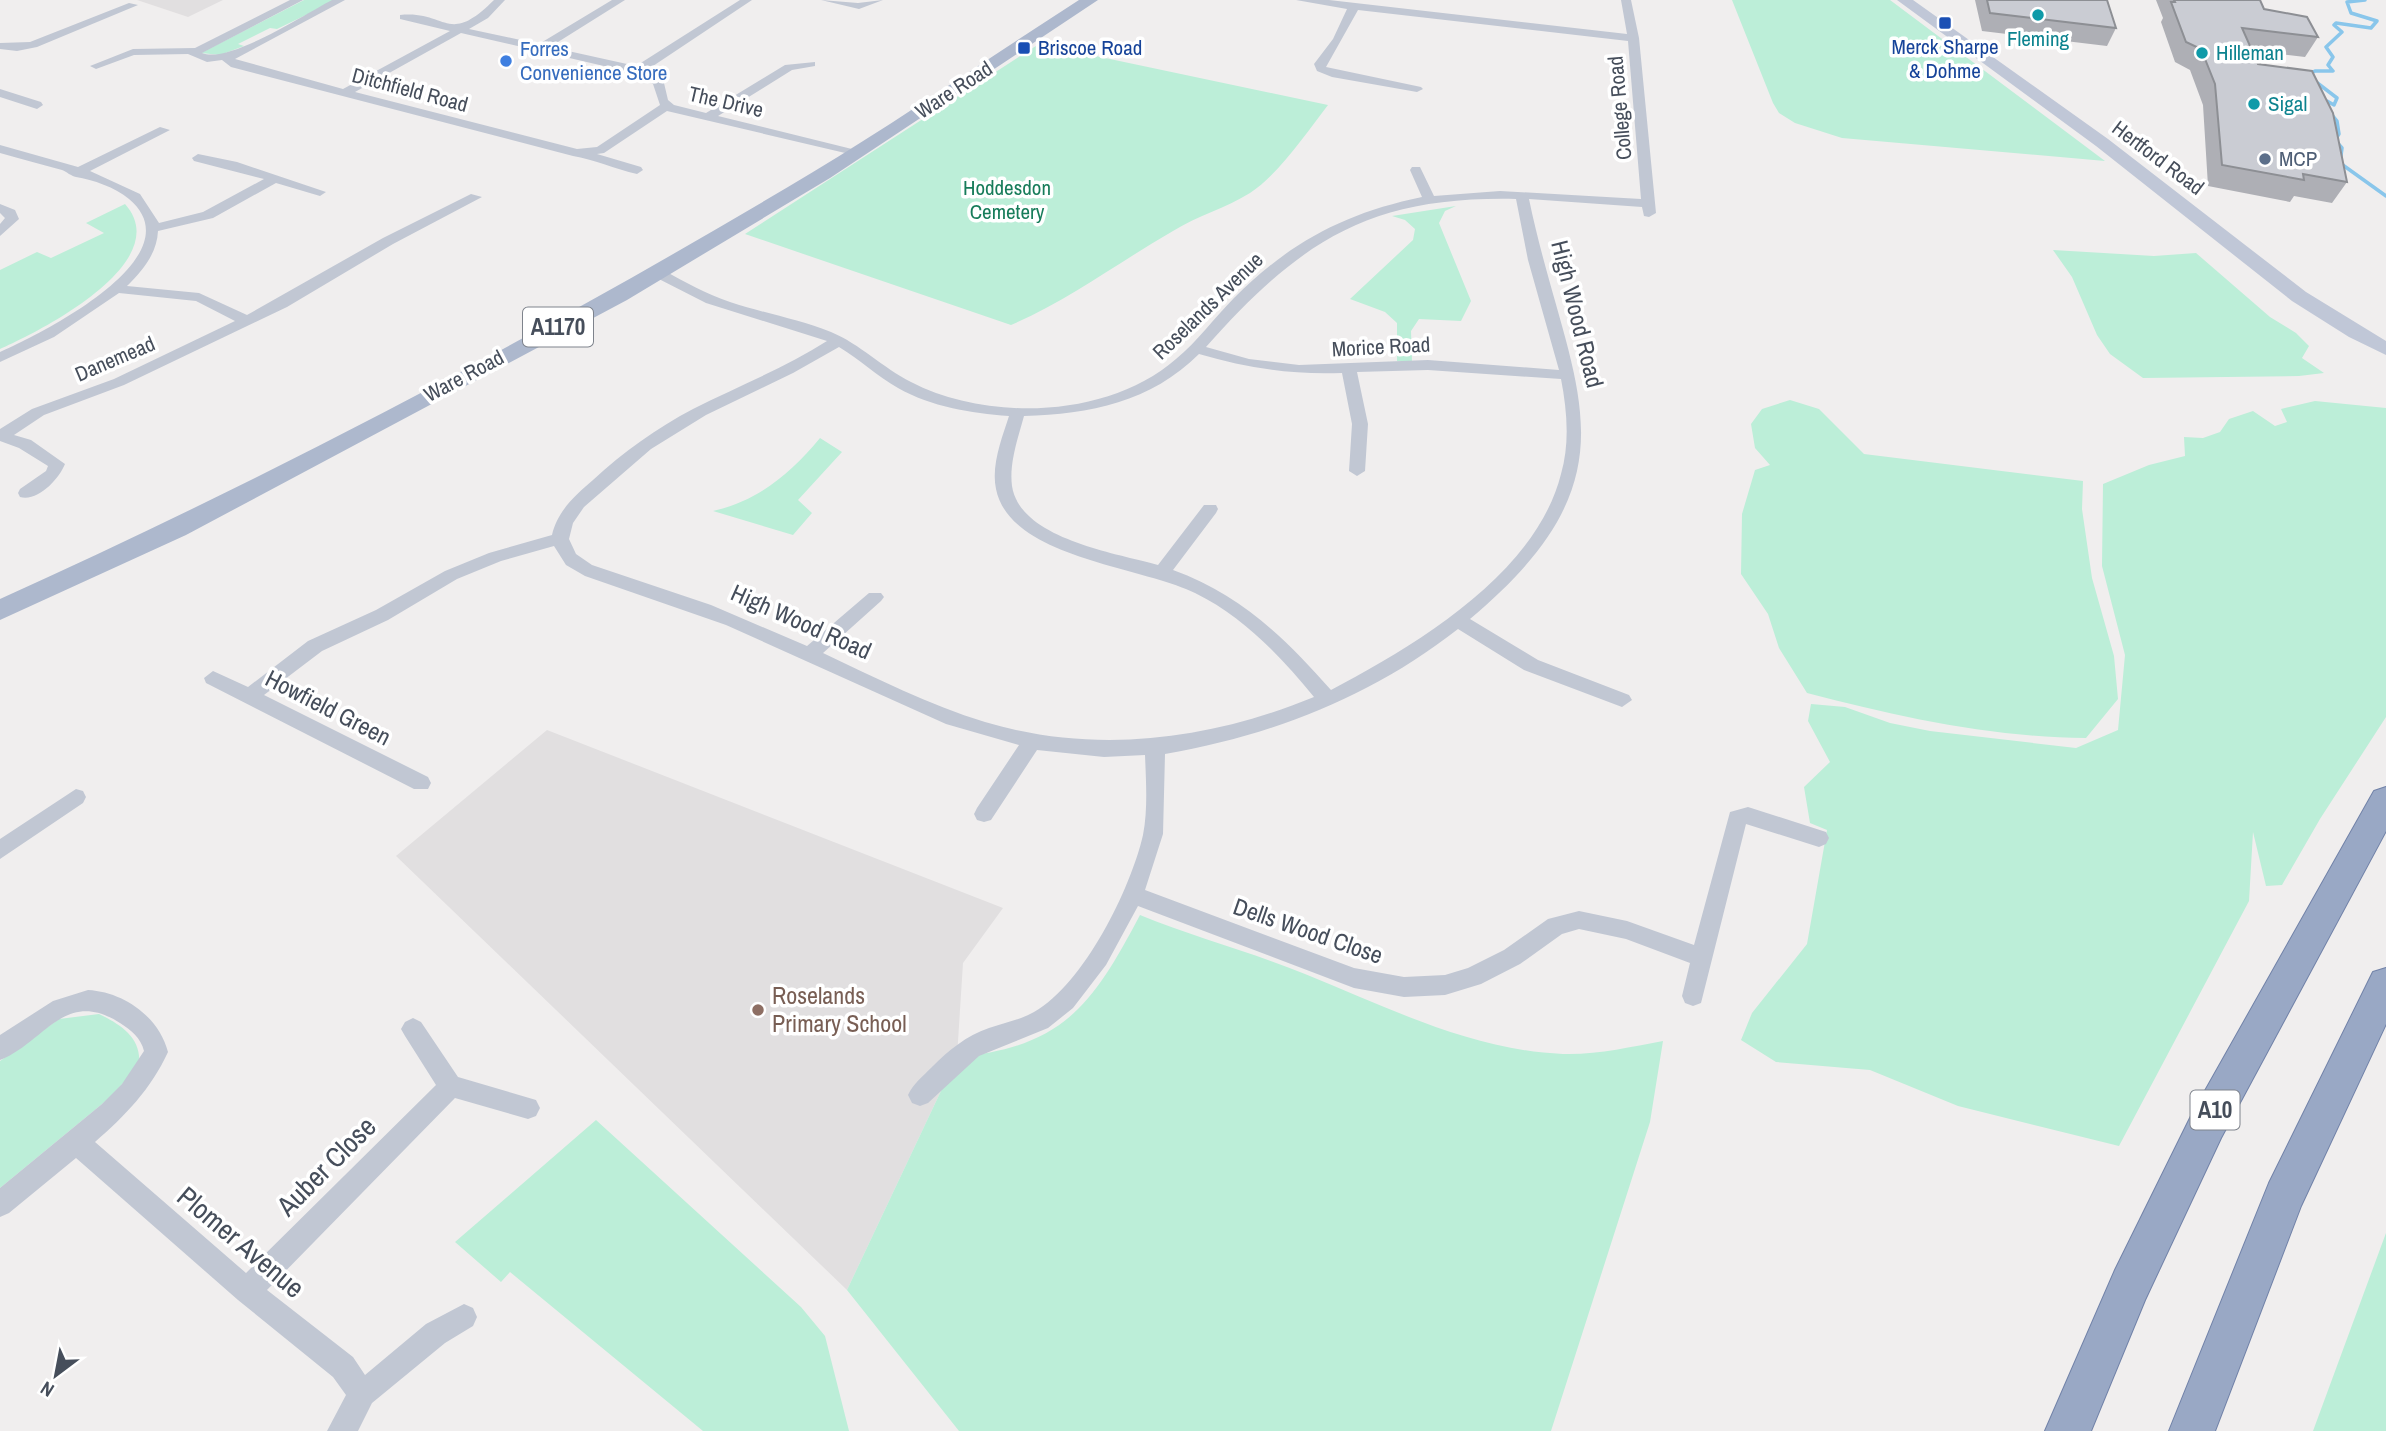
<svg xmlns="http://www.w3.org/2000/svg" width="2386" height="1431" font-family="'Archivo Narrow',sans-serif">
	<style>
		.education { fill: #e1dfe0 }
		.green { fill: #bceed8 }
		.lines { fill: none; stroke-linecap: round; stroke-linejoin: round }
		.stream { stroke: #89c6eb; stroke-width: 3.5 }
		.trunk-casing { stroke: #7182a8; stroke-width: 2 }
		.minor { fill: #c1c7d3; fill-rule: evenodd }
		.secondary { fill: #c0c7d7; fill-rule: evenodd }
		.primary { fill: #adb8cd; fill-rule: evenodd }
		.trunk { fill: #99a8c5; fill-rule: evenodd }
		.wall { fill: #aeafb5 }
		.building { fill: #caccd3; stroke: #8d8f94; stroke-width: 2 }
		.culture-dot { fill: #0f9aa8; stroke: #fff; stroke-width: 2.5 }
		.transit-dot { fill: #1a4fb4; stroke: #fff; stroke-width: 2.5 }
		.shop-dot { fill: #3f7fe0; stroke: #fff; stroke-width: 2.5 }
		.service-dot { fill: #5c6f8a; stroke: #fff; stroke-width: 2.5 }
		.education-dot { fill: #8d6e63; stroke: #fff; stroke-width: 2.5 }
		.labels { text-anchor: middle; stroke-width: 7; stroke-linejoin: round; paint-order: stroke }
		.far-culture-label { font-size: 21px; fill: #0d838f; stroke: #fff; text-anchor: start }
		.far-transit-label { font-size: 21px; fill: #164399; stroke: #fff }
		.far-shop-label { font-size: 21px; fill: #366cbe; stroke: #fff; text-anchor: start }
		.far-street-label { font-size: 21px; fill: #464e5b; stroke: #fff }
		.far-service-label { font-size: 21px; fill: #4e5e75; stroke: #fff; text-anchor: start }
		.far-park-label { font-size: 21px; fill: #177c5a; stroke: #fff }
		.shield { fill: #fff; stroke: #7e838c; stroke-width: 2 }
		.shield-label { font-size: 23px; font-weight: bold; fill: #464e5b }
		.street-label { font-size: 24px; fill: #464e5b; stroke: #fff }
		.education-label { font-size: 24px; fill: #785e54; stroke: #fff; text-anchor: start }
		.near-street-label { font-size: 28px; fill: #464e5b; stroke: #fff }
	</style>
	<rect width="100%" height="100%" fill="#f0eeee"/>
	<path class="education" d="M137 0H223L188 17Z
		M547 730 1003 908 963 963 957 1057 847 1290 396 856Z"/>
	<path class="green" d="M304 0H337L277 29 270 28 238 44 244 46 220 55 201 53Z
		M1732 0H1890L2105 161 1842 138 1795 123 1779 113 1773 103Z
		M1039 44 1328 105C1307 132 1279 174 1250 193 1226 208 1197 216 1173 231 1119 262 1069 300 1011 325L745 234Z
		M125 204C177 262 39 332 0 349V270L37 252 51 258 104 233 86 223Z
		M1456 206 1445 211 1439 223 1471 301 1461 321 1419 319 1411 331 1412 361H1397V323L1385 312 1350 299 1413 240 1415 229 1405 220 1392 216Z
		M2053 250 2154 256 2196 253 2270 317 2296 333 2309 346 2302 358 2324 373 2299 376 2143 378 2110 354 2097 335 2072 277Z
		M1790 400 1819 409 1864 454 2083 481 2082 509 2092 578 2114 656 2118 699 2086 738C1990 737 1899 717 1807 693L1779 648 1768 614 1741 574 1742 514 1755 470 1770 465 1755 448 1751 424 1762 409Z
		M2315 401 2386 408V717L2320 819 2282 885 2266 886 2253 832 2249 901 2119 1146 1958 1106 1870 1070 1776 1062 1741 1040 1752 1013 1807 944 1827 830 1810 823 1804 787 1830 762 1808 721 1811 704 1845 707 1890 723 1930 731 2076 748 2118 730 2125 655 2102 566 2103 484 2149 465 2185 456 2184 437 2203 438 2220 432 2229 419 2253 411 2275 426 2287 422 2281 409Z
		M820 438 842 452 798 500 812 513 793 535 713 511C758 501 790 474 820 438Z
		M1140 915C1194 937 1251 952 1305 974 1389 1008 1471 1050 1563 1054 1597 1055 1630 1047 1663 1041L1650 1122 1551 1431H959L847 1290 957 1057C1064 1047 1093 1004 1140 915Z
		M99 1014C120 1024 142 1038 139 1064L113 1095 0 1188V1061L59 1019Z
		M596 1120 801 1307 825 1336 849 1431H703L510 1272 501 1282 455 1242Z
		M2386 1233V1431H2313Z"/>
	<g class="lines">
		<path class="stream" d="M2365 0 2347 2 2351 13 2377 21 2371 28 2336 23 2334 25 2342 32 2326 47 2333 57 2328 65 2333 71H2315L2307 75 2337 98 2334 105 2327 101 2324 105 2337 121 2339 134 2335 140 2342 148 2340 163 2386 196"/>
		<defs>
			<path id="trunk" d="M2386 787V831L2221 1138 2145 1300 2091 1431H2045L2115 1270 2193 1112 2374 791Z
				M2386 968V1024L2301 1206 2215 1431H2169L2269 1183 2373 972Z"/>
		</defs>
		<use href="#trunk" class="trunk-casing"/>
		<path class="minor" d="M290 0H303L202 53C229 64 305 14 332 0H345L235 59 343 89 450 31 400 19V15C447 10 447 47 494 0H505L488 18 469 29 539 44 612 0H625L550 47 636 66 740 0H752L647 70 664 83 668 100 674 105 706 113 785 65 815 62V66L792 70 718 116 864 152 858 156 667 111 604 153 597 154 641 167 643 170 637 174C615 169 593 159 573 156L231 67 222 60 207 62 188 54 134 55 96 69 90 66 133 49 195 48ZM461 33 634 73 653 84 660 105 597 147 577 149 355 92Z
			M821 0 858 3 883 0 859 9Z
			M1296 0H1329L1627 34 1621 0H1631L1639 38 1656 213 1649 217 1644 216 1642 207 1529 199C1568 387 1648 470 1470 619L1538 660 1629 695 1632 700 1622 707 1524 670 1458 629C1371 697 1273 735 1165 754L1163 834 1145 890 1354 968 1404 977 1445 975 1468 968 1504 950 1548 919 1579 911 1627 921 1694 945 1730 812 1748 807 1826 832 1829 838 1826 844 1819 847 1746 824 1701 1003 1693 1006 1685 1003 1682 996 1690 963 1626 939 1579 929 1562 934 1520 964 1481 984 1445 995 1404 997 1354 988 1138 906 1106 965 1073 1008 1048 1028 979 1056 928 1103 920 1106 912 1103 908 1095C913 1084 923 1076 932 1067 949 1050 966 1036 989 1028 1004 1023 1020 1020 1034 1012 1084 984 1131 888 1143 835 1148 809 1146 781 1145 755L1104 757 1037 750 991 820 984 822 977 820 974 814 977 808 1019 745 946 724 726 625 585 576 566 565 554 546 501 561 457 579 388 620 322 651 264 695 428 777 431 783 428 789H414L206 683 204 678 213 671 248 687 308 641 376 610 445 571 489 553 552 535C557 512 575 495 593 480 623 452 657 428 693 409 738 386 785 368 827 341L706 303 653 276V270H663C685 282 706 294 730 302 763 313 798 319 831 332 860 344 883 368 911 382 988 422 1109 418 1176 359 1198 341 1214 318 1234 298 1290 242 1345 213 1422 197L1410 170 1412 167H1420L1434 196 1500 191 1641 199 1628 41 1358 10 1326 67 1421 87 1423 89 1417 92 1332 77 1317 71 1314 64 1333 39 1347 9ZM1516 199 1528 260 1559 370 1428 360 1299 365 1249 359 1206 347C1301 240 1370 196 1516 199ZM839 347C859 359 877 376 898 388 932 407 970 413 1009 416 1002 438 991 465 996 489 1010 558 1140 566 1195 593 1244 617 1280 656 1314 697 1209 740 1096 755 985 722 929 705 876 678 823 653L881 601 884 597 881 593H869L807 646 711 605 592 565 576 554 569 539 573 523 584 507 651 449 706 415 793 373ZM1199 354C1247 368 1292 375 1342 373L1352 424 1349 471 1357 476 1365 471 1368 424 1357 372 1428 370 1561 379C1567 410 1570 443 1561 474 1536 574 1416 645 1331 690 1285 638 1240 594 1173 570L1216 513 1218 509 1216 505H1204L1158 565C1116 553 1020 539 1012 486 1009 463 1018 438 1024 416 1090 414 1151 402 1199 354Z
			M129 3 138 5 37 47 17 51 0 49V43L30 42Z
			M0 89 41 102 43 105 37 109 0 97Z
			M160 127 170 130 90 171 140 194 159 223 203 212 264 179 194 161 192 158 198 154 237 162 326 192 320 196 276 183 213 218 158 231C157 254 142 271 127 286L199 293 247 315 383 238 471 194 482 197 393 244 287 307 124 385 44 415 14 435 31 440 65 464C59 479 38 502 20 497L18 493 20 489 46 471 48 466 19 448 0 441V429L32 409 114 379 235 321 196 301 119 293 54 337 0 362V352C41 334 197 256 129 199 115 187 93 180 76 177 71 176 67 172 62 170 41 164 20 159 0 153V145L78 167Z
			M0 204 15 210 19 219 0 236V224L5 218 0 213Z
			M76 789 83 791 86 797 83 803 0 859V839Z
			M88 990C124 992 159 1017 168 1052 151 1089 125 1116 95 1142L246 1273 436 1085 405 1036 401 1029 405 1022 413 1018 421 1022 458 1077 536 1100 540 1108 536 1116 528 1119 455 1098 267 1290 353 1357 365 1375 426 1324 464 1304 473 1308 477 1317 473 1326 445 1343 372 1403 358 1431H327L346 1395 333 1377 238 1300 76 1158 9 1213 0 1217V1188L102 1104 122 1084 144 1051C141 1038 131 1030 120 1023 65 987 44 1043 0 1060V1035L53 1001Z"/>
		<path class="secondary" d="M1897 0H1913L2108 139 2306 292 2386 341V355L2349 337 2292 301 2096 146Z"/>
		<path class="primary" d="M1079 0H1098L830 178 627 300 186 535 0 620V599C279 473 551 329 813 172 903 118 990 57 1079 0Z"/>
		<use href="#trunk" class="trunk"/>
	</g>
	<path class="wall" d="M1975 0H2107L2116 28 2107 46 1982 31Z
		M2156 0H2260L2264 9 2318 37 2305 57 2252 51 2258 64 2347 182 2332 203 2294 196 2290 202 2208 186 2203 105 2190 70 2175 62 2161 22 2163 18Z"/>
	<path class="building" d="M1987 0H2107L2116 28 1990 13Z
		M2174 0H2260L2264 9 2307 17 2318 37 2242 28 2258 64 2312 71 2333 113 2347 182 2303 174 2304 180 2222 165 2215 84 2201 49 2186 42 2171 2H2175Z"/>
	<g class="culture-dot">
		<circle cx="2038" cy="15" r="7"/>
		<circle cx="2202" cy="53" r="7"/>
		<circle cx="2254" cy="104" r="7"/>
	</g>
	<g class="transit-dot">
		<rect x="1938" y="16" width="14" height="14" rx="3.5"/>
		<rect x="1017" y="41" width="14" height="14" rx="3.5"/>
	</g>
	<circle class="shop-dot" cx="506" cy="61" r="7"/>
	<circle class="service-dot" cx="2265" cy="159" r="7"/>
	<circle class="education-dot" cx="758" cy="1010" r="7"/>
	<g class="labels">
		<g class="far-culture-label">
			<text x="2038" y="46" text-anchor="middle">Fleming</text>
			<text x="2216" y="60">Hilleman</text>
			<text x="2268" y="111">Sigal</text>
		</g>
		<g class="far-transit-label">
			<text x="1945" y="54">Merck Sharpe<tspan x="1945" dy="24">&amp; Dohme</tspan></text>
			<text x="1038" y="55" text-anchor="start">Briscoe Road</text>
		</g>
		<g class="far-shop-label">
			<text x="520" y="56">Forres<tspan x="520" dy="24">Convenience Store</tspan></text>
		</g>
		<g class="far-street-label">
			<text transform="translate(410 90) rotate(15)" y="7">Ditchfield Road</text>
			<text transform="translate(954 90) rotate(-33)" y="7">Ware Road</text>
			<text transform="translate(726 102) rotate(13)" y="7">The Drive</text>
			<text transform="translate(1620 108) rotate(-95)" y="7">College Road</text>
			<text transform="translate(2158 158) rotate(37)" y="7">Hertford Road</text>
			<text transform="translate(1208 306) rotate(-44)" y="7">Roselands Avenue</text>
			<text transform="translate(1381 347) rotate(-3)" y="7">Morice Road</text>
			<text transform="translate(115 359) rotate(-23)" y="7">Danemead</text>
			<text transform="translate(464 376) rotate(-28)" y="7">Ware Road</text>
		</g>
		<g class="far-service-label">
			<text x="2279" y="166">MCP</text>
		</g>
		<g class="far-park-label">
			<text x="1007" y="195">Hoddesdon<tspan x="1007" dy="24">Cemetery</tspan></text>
		</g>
		<g class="shield">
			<rect x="523" y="307.5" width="70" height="39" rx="5"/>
			<rect x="2190.5" y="1090.5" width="49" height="39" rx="5"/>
		</g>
		<g class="shield-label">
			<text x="558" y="335">A1170</text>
			<text x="2215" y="1118">A10</text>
		</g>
		<g class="street-label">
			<text transform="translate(1577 314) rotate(76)" y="8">High Wood Road</text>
			<text transform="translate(801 622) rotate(24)" y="8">High Wood Road</text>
			<text transform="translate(328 708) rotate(27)" y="8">Howfield Green</text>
			<text transform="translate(1308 931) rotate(19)" y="8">Dells Wood Close</text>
		</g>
		<g class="education-label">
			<text x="772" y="1004">Roselands<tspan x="772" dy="28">Primary School</tspan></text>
		</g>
		<g class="near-street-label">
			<text transform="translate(326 1166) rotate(-45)" y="10">Auber Close</text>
			<text transform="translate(241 1242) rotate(40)" y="10">Plomer Avenue</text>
		</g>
	</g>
	<g transform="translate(56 1375) rotate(212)" stroke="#ffffff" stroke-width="5" paint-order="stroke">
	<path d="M0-5L12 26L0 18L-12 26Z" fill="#464e5b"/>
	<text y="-10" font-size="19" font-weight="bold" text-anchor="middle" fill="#464e5b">N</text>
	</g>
</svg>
